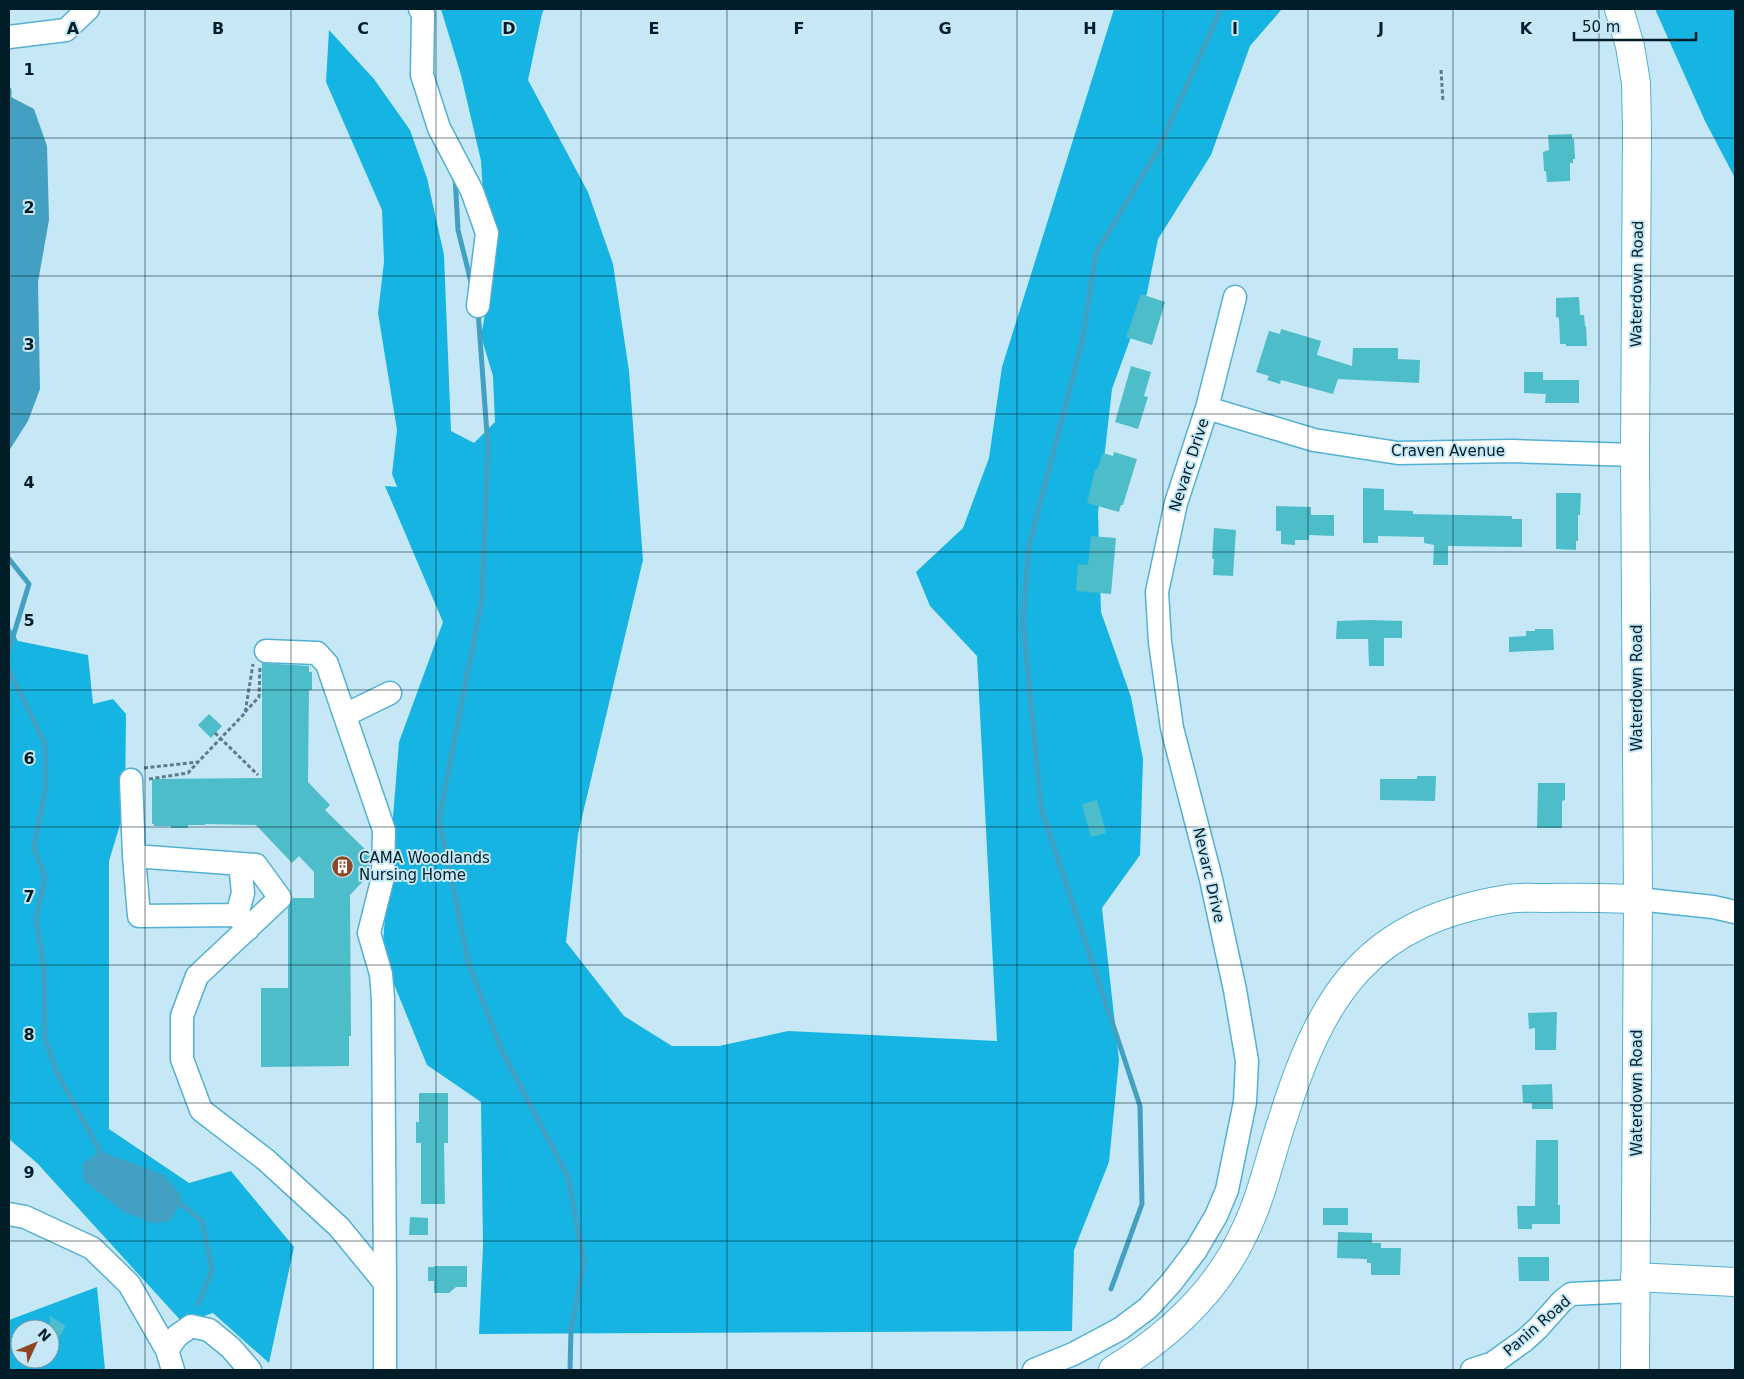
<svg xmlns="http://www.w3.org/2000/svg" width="1744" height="1379" font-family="'DejaVu Sans',sans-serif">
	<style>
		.forest { fill: #16b4e3; fill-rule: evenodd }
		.water { fill: #43a0c2 }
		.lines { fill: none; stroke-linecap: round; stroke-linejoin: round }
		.stream { stroke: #43a0c2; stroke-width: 5 }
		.building { fill: #4ebdca }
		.minor-casing { stroke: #54b0d3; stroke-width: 25 }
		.major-casing { stroke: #54b0d3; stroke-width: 30 }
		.highway-casing { stroke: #54b0d3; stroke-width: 30 }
		.path { stroke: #5d7c88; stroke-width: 3; stroke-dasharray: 4 2.5; stroke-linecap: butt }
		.minor { stroke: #fff; stroke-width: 22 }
		.major { stroke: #fff; stroke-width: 28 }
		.highway { stroke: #fff; stroke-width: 28 }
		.grid { fill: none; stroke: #011e28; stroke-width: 1; stroke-opacity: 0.55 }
		.labels { text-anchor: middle; stroke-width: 4; stroke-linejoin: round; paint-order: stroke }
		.street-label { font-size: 15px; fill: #011e28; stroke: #c6e8f6 }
		.poi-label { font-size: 15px; fill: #011e28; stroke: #c6e8f6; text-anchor: start }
		.grid-label { font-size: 16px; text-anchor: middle; font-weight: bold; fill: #011e28; stroke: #c6e8f6; stroke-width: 4; stroke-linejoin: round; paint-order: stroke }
	</style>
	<rect width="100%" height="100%" fill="#c6e8f6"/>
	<path class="forest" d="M441 9H544L542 14 528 80 588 192 613 264 629 371 643 560 578 834 566 942 624 1016 672 1046H719L788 1031 997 1041 977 656 930 606 916 572 963 528 989 458 1002 367 1114 9H1282L1250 46 1211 155 1158 239 1147 293 1112 389 1098 513 1101 612 1131 697 1143 759 1140 855 1102 908 1119 1060 1109 1162 1074 1250 1072 1331 479 1334 483 1246 481 1102 427 1065 382 955 399 742 443 622 385 486 397 487 392 474 397 430 378 313 384 262 382 210 326 82 329 30 374 79 410 130 427 178 444 255 451 431 474 443 495 422 493 376 481 336 489 293 481 161 461 75Z
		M1655 9H1735V178L1705 121Z
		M9 626 18 641 88 655 93 704 113 699 126 714 125 808 109 861V1129L189 1183 231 1171 294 1247 269 1363 213 1313 183 1323 37 1163 9 1139Z
		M97 1287 105 1370H9V1320ZM20 1329H50V1359H20Z"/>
	<path class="water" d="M9 96 34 109 47 146 49 220 38 282 40 389 28 421 9 451Z
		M100 1151 164 1175 181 1195V1204L169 1222 153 1223 124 1212 83 1180 82 1164Z"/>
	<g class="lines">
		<path class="stream" d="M9 90V96
			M455 176 458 230 472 286
			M478 311 488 448 482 599 439 819 469 965 502 1051 568 1177 584 1262 571 1330 570 1370
			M9 559 29 584 9 650
			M9 670 45 744 46 785 34 848 45 877 36 919 44 970 45 1038 57 1073 100 1151
			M181 1204 202 1221 212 1271 198 1304
			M1111 1289 1142 1204 1140 1106 1041 808 1023 621 1029 546 1082 342 1096 253 1158 150 1221 9"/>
	</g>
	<path class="building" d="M1572 134V139H1574L1575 159H1573V163H1570V181L1547 182 1546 171H1544L1543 152 1549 150 1548 135Z
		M1141 294 1165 302 1152 345 1126 337Z
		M1579 297 1580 315H1584L1585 326H1586L1587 346H1566V344H1560L1559 318 1556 317V298Z
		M1281 329 1321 341 1317 355 1352 366 1353 348H1398V359L1420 360 1419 383 1338 379 1333 394 1281 380 1280 384 1267 380 1269 376 1256 372 1269 331 1280 334Z
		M1131 366 1151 372 1144 396 1148 397 1138 429 1115 422Z
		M1524 372H1543V380H1579V403H1545L1546 394 1524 393Z
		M1114 452 1137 459 1123 505H1121L1119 512 1087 503 1095 470H1097L1103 453 1113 456Z
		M1363 488 1384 489V510L1413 511V514L1512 516V519H1522V547L1448 546V565H1433L1434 545 1424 543V537L1378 536V543H1363Z
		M1556 493H1581L1580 515H1578V541H1576V550L1556 549Z
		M1276 506 1311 507V515H1334V536L1309 535V540H1295V545L1281 544V531H1276Z
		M1214 528 1236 530 1233 576 1213 575 1214 559H1212Z
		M1091 536 1116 538 1111 594 1076 591 1078 564 1088 565Z
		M1368 620 1402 621V638H1384V666H1369L1368 639H1336L1337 621Z
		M1535 629H1553L1554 650 1509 652V637L1526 636V631H1535Z
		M262 663 309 666V672H312V690H309L308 782 330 805 325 810 370 854V874L350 895 351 1036H349V1066L261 1067V988H288V908L293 898H314V872L299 856 292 863 256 825 205 824V825H188V828H171V826H154V824H152V779L262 778Z
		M209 714 222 726 211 738 198 725Z
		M1417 776H1436L1435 801 1380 800V779H1417Z
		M1538 783H1565V800L1562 801V828H1537Z
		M1097 800 1106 833 1091 837 1082 804Z
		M1557 1012 1556 1050H1535V1028L1529 1029 1528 1013Z
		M1552 1084 1553 1109H1532V1103H1523L1522 1085Z
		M419 1093H448V1143H444L445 1204H421V1143H416V1122H419Z
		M1536 1140H1558V1205H1560V1224H1532V1229H1518L1517 1206H1535Z
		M1323 1208H1348V1225H1323Z
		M410 1217 428 1218V1235H409Z
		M1338 1232 1372 1233V1243H1381V1248H1401L1400 1275H1371V1263H1367V1259L1337 1258Z
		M1518 1257H1549V1281H1519Z
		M434 1266H467V1287H456L449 1293H434V1281H428V1267H434Z
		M50 1316 66 1326 50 1352Z"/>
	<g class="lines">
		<defs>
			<path id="minor" d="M420 9 423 14 422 75 439 128 472 191 487 233 478 306
				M9 37 66 30 88 9
				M1207 408 1314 440 1398 453 1512 451 1635 455
				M266 651 317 653 327 664 384 830 383 877 369 933 381 974 383 999 385 1283
				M345 715 390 693
				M131 780 134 856 139 916 237 915 248 929
				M134 856 256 865 280 898 197 976 182 1016V1059L201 1110 266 1160 339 1227 385 1283V1370
				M1638 899 1713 907 1735 912
				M237 915 243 893 240 864
				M9 1214 25 1217 92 1248 129 1284 167 1350
				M173 1370 167 1350 177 1336 191 1326 209 1330 231 1348 250 1370
				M1034 1370 1073 1354 1120 1329 1148 1308 1171 1283 1196 1250 1216 1216 1227 1190 1245 1102 1247 1061 1235 990 1211 879 1172 728 1160 642 1157 592 1176 503 1207 408 1235 297
				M1472 1370 1493 1363 1525 1340 1538 1328 1562 1301 1571 1294 1635 1291"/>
			<path id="major" d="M1619 9 1630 46 1636 83 1637 130 1635 455 1638 899 1635 1370"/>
			<path id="highway" d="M1635 1277 1735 1282
				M1113 1370C1169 1336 1216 1293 1244 1233 1262 1197 1270 1156 1283 1118 1323 991 1369 921 1508 899 1520 897 1532 898 1544 898 1575 897 1606 898 1638 899"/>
		</defs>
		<use href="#minor" class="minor-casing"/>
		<use href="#major" class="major-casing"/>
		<use href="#highway" class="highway-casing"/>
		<path class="path" d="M1441 70 1443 102
			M245 712 259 697 260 666
			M215 733 258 775
			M144 768 198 762 245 713 253 664
			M149 779 188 773 198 762"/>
		<use href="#minor" class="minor"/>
		<use href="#major" class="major"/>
		<use href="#highway" class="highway"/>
	</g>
	<path class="grid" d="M145 9V1370M291 9V1370M436 9V1370M581 9V1370M727 9V1370M872 9V1370M1017 9V1370M1163 9V1370M1308 9V1370M1453 9V1370M1599 9V1370M9 138H1735M9 276H1735M9 414H1735M9 552H1735M9 690H1735M9 827H1735M9 965H1735M9 1103H1735M9 1241H1735"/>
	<defs>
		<symbol id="building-disc" viewBox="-11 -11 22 22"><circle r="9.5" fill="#8d4621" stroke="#c6e8f6"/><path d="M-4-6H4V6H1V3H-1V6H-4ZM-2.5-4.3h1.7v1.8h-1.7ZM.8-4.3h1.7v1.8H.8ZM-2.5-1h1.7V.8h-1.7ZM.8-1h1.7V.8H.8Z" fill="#fff"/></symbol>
	</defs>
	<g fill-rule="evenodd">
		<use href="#building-disc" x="330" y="854" width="25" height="25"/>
	</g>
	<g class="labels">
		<g class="street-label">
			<text transform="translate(1637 284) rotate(-89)" y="5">Waterdown Road</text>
			<text x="1448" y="456">Craven Avenue</text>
			<text transform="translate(1189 465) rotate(-72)" y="5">Nevarc Drive</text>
			<text transform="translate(1637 688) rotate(-90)" y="5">Waterdown Road</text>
			<text transform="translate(1209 875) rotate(77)" y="5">Nevarc Drive</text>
			<text transform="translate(1637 1093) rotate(-90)" y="5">Waterdown Road</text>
			<text transform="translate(1537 1326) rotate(-41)" y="5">Panin Road</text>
		</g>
		<g class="poi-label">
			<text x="359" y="863">CAMA Woodlands<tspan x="359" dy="17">Nursing Home</tspan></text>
		</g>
	</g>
	<g class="grid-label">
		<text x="73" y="34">A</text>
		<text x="218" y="34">B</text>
		<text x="363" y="34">C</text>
		<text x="509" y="34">D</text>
		<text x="654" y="34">E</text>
		<text x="799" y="34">F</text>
		<text x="945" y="34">G</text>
		<text x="1090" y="34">H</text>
		<text x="1235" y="34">I</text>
		<text x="1381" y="34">J</text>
		<text x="1526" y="34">K</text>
		<text x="29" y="75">1</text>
		<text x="29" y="213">2</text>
		<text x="29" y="350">3</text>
		<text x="29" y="488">4</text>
		<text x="29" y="626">5</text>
		<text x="29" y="764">6</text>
		<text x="29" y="902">7</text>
		<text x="29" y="1040">8</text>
		<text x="29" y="1178">9</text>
	</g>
	<rect width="1744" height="1379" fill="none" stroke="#011e28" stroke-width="20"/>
	<g transform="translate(35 1344) rotate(46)"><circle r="24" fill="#c6e8f6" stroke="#7797a4"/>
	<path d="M0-4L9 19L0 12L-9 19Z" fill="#8d4621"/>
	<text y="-8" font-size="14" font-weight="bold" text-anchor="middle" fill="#011e28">N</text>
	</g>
	<path d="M1574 32v8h122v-8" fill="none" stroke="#011e28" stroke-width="2.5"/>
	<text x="1582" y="32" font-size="15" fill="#011e28" stroke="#c6e8f6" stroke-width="4" paint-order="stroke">50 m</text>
</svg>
